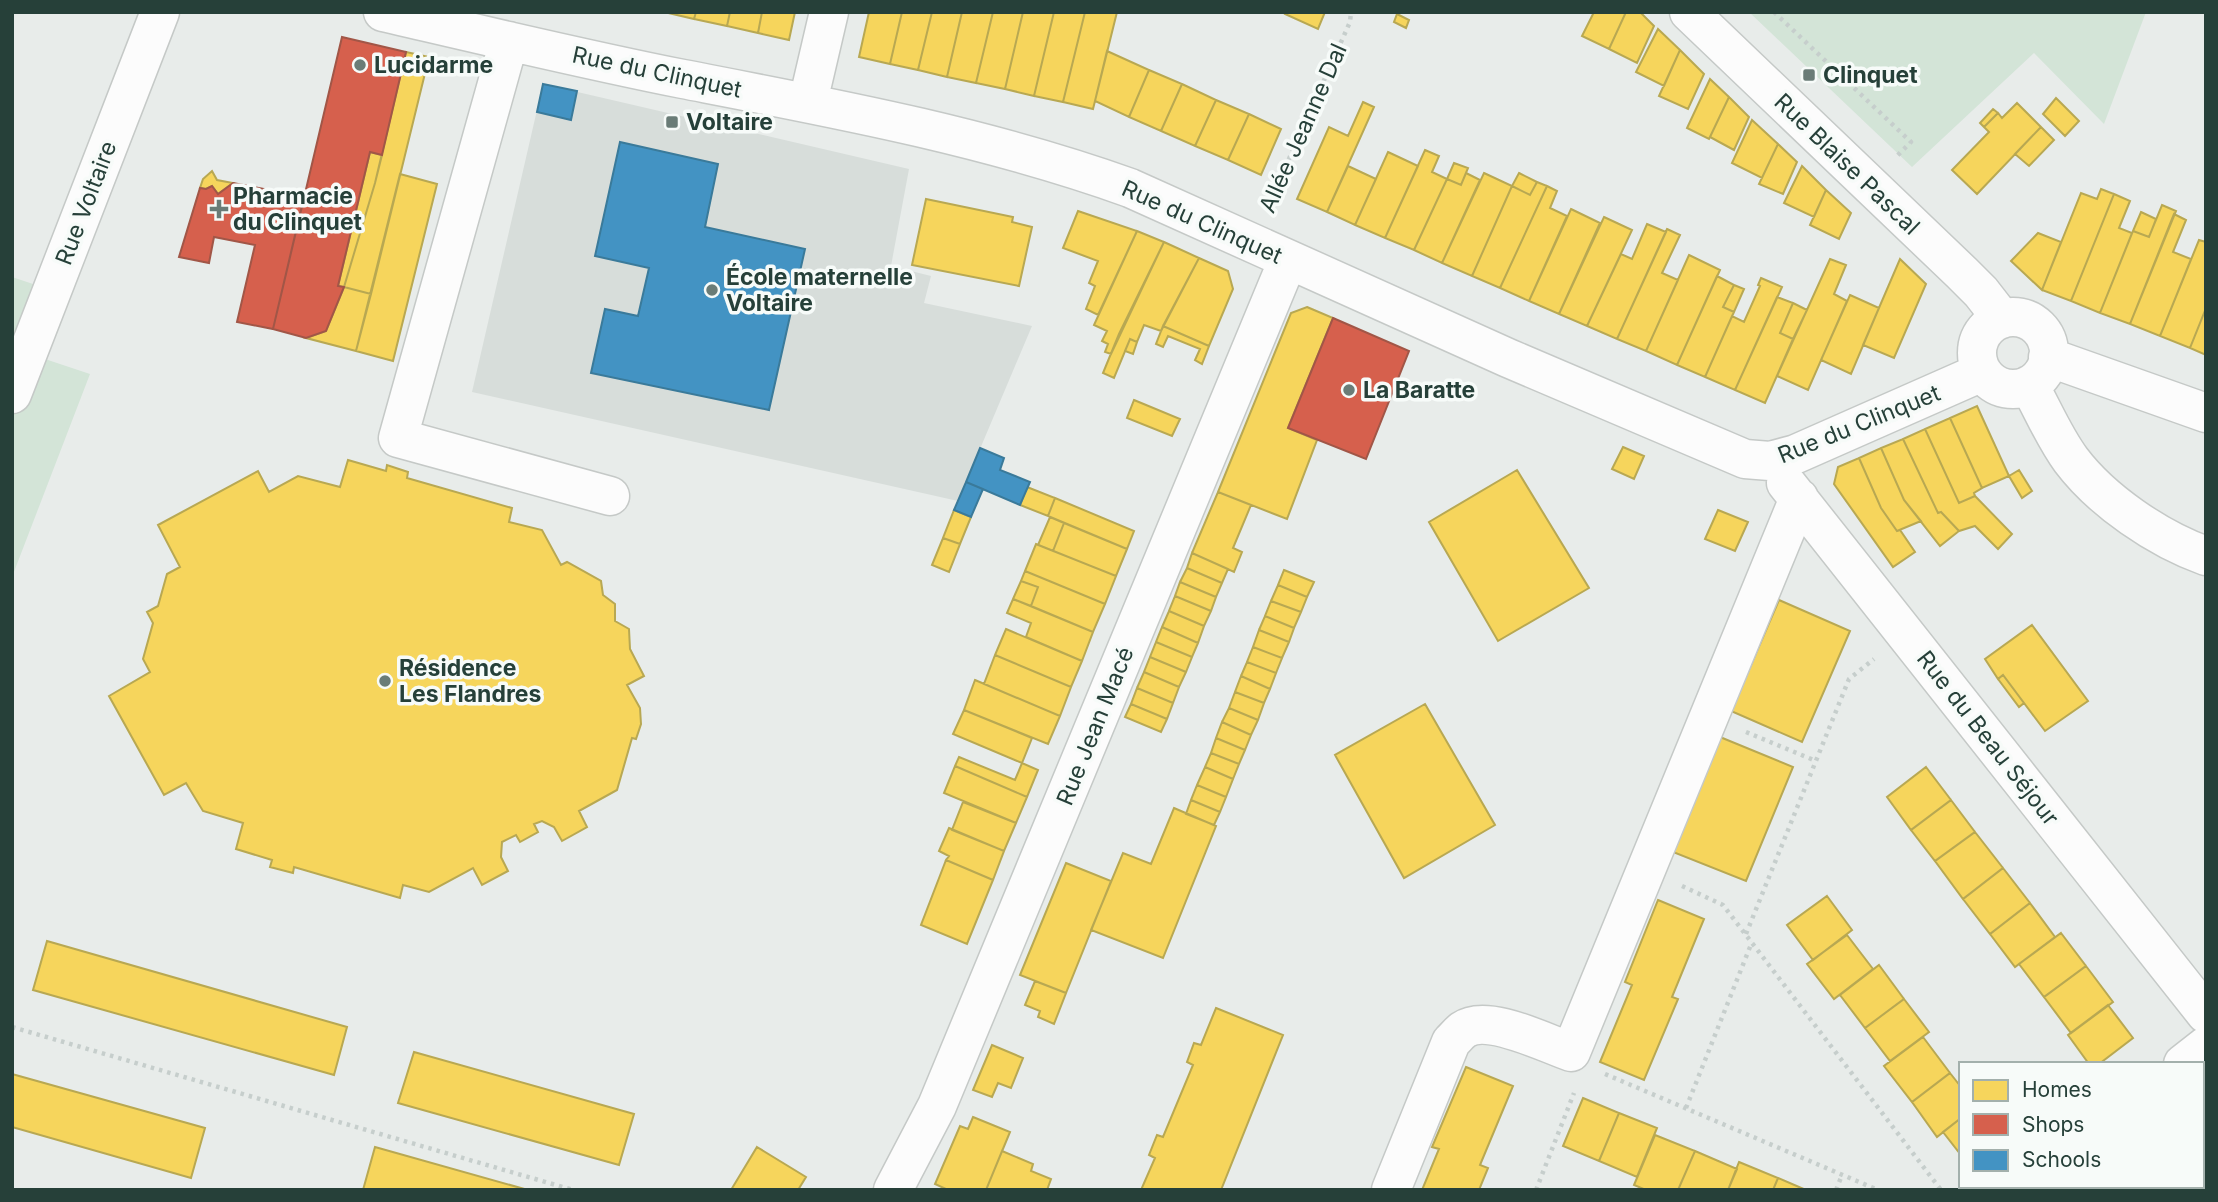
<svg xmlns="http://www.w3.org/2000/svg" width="2218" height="1202" font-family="Inter,sans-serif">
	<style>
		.built { fill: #d7ddda }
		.green { fill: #d3e4d7 }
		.homes { fill: #f6d55c; stroke: #b8a852; stroke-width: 2 }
		.shops { fill: #d6604d; stroke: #a15647; stroke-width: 2 }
		.schools { fill: #4393c3; stroke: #3a7a9a; stroke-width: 2 }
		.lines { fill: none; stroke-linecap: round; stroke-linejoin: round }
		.minor-casing { stroke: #c5c9c7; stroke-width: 41 }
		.path { stroke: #c6cecc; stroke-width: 4.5; stroke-dasharray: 3.5 5; stroke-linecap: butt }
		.minor { stroke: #fcfcfc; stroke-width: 38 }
		.poi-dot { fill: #6a7c77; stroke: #f7fbf9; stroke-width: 2.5 }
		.labels { text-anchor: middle; stroke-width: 7; stroke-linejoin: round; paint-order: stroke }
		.poi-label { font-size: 23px; font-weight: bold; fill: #264039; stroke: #f7fbf9; text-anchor: start }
		.street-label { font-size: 23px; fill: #264039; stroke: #f7fbf9 }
	</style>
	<rect width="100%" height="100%" fill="#e8ecea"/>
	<path class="built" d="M543 84 909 169 891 266 931 276 924 303 1032 326 958 501 472 392Z"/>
	<path class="green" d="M1749 12H2146L2104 124 2034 53 1912 167Z
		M12 277 42 287 26 335 12 330Z
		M12 348 90 374 12 577Z"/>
	<path class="homes" d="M664 12H696L694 19Z
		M696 12H730L727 26 694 19Z
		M730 12H762L758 33 727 26Z
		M762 12H795L789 40 758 33Z
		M869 12H902L890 64 859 57Z
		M902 12H932L918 70 890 64Z
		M932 12H962L947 77 918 70Z
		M962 12H993L976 83 947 77Z
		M993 12H1023L1005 89 976 83Z
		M1023 12H1054L1034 96 1005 89Z
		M1054 12H1085L1063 102 1034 96Z
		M1085 12H1117L1093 109 1063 102Z
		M1286 12H1325L1318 29 1285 14Z
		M1626 12H1640L1654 26 1637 63 1609 49Z
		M1626 12 1609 49 1582 36 1594 12Z
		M1397 14 1409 20 1406 28 1394 22Z
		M1658 29 1680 50 1664 86 1636 72Z
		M1680 50 1704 74 1688 109 1659 96Z
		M1107 51 1149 70 1129 117 1095 101Z
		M406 52 429 57 371 294 344 287 375 183Z
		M1149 70 1182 84 1161 131 1129 117Z
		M1710 79 1729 97 1709 139 1687 128Z
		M1182 84 1216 100 1195 146 1161 131Z
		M1729 97 1749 117 1734 150 1710 137Z
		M2056 98 2079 121 2065 136 2043 114Z
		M1216 100 1249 114 1228 160 1195 146Z
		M1363 102 1374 107 1327 212 1297 199 1329 127 1348 136Z
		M2017 103 2041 127 1977 194 1952 170 1989 132 1984 127 1998 113 2002 118Z
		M1993 109 1998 113 1984 127 1980 123Z
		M1249 114 1281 129 1261 175 1228 160Z
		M1752 120 1778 144 1762 178 1732 163Z
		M2041 127 2054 140 2029 166 2015 154Z
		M1778 144 1797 162 1783 194 1759 184Z
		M1425 150 1439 156 1432 172 1447 179 1414 250 1385 238Z
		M370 152 382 155 375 183 344 287 338 286Z
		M1388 152 1418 166 1385 238 1355 225Z
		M1454 163 1468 168 1461 185 1447 179Z
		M1348 166 1376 179 1355 225 1327 212Z
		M1802 166 1826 190 1814 217 1784 203Z
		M212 171 217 180 233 183 218 194 212 186 206 189 200 188 203 179Z
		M1466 173 1480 180 1442 263 1414 250 1447 179 1461 185Z
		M1484 173 1512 186 1472 276 1442 263Z
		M1519 173 1537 182 1530 195 1512 186Z
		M400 174 437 184 393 361 356 351Z
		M1537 182 1547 186 1500 288 1472 276 1512 186 1530 195Z
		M1547 186 1557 191 1550 208 1567 216 1529 301 1500 288Z
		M2101 189 2114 194 2071 301 2042 290 2081 193 2097 199Z
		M1826 190 1851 213 1839 239 1810 225Z
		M2114 194 2130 201 2119 228 2132 233 2100 313 2071 301Z
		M926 199 1013 217 1012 222 1032 227 1019 286 912 265Z
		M2162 205 2176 211 2130 324 2100 313 2133 231 2149 237Z
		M1571 209 1600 223 1559 314 1529 301Z
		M1078 211 1137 231 1098 315 1086 309 1095 286 1089 283 1098 261 1063 248Z
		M2141 212 2156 219 2149 237 2133 231Z
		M2174 214 2186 220 2173 252 2191 259 2160 336 2130 324Z
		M1604 217 1632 230 1587 326 1559 314Z
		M1647 224 1666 232 1617 339 1587 326 1621 254 1632 259Z
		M1667 229 1680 235 1662 273 1678 280 1646 351 1617 339Z
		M1137 231 1164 242 1111 354 1105 352 1108 344 1102 341 1107 331 1094 325Z
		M2038 233 2061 242 2042 290 2011 261Z
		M2199 240 2206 242V308L2190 348 2160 336Z
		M1164 242 1199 258 1161 331 1144 325 1137 342 1130 339 1114 378 1103 373 1119 334Z
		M1689 255 1720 270 1677 365 1646 351Z
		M1199 258 1228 271 1233 289 1209 346 1163 326Z
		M1830 259 1846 265 1834 294 1847 301 1808 390 1777 376Z
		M1900 259 1926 284 1894 358 1863 345Z
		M1717 276 1734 285 1723 307 1734 312 1705 377 1677 365Z
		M1761 278 1782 287 1735 390 1705 377 1732 316 1744 322 1760 286 1758 285Z
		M1734 285 1744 289 1734 312 1723 307Z
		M344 287 371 294 356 351 306 338 326 331Z
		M1850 295 1879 308 1851 374 1821 360Z
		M1777 297 1793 303 1780 333 1793 339 1765 403 1735 390Z
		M1793 303 1807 310 1793 339 1780 333Z
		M1307 307 1333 318 1288 428 1317 440 1287 519 1218 492 1291 313Z
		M2206 308V355L2190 348Z
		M1163 326 1209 346 1202 364 1195 360 1200 349 1168 336 1163 347 1156 344Z
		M1130 339 1137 342 1133 354 1125 351Z
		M1134 400 1180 419 1172 436 1127 418Z
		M1977 406 2009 476 1982 488 1950 418Z
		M1950 418 1982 488 1974 493 1975 496 1959 503 1925 429Z
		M1925 429 1959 503 1975 496 2012 534 1998 549 1975 526 1959 531 1941 512 1938 513 1903 439Z
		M1903 439 1938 513 1941 512 1959 531 1940 546 1904 500 1881 448Z
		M1623 447 1644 456 1634 479 1612 469Z
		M1881 448 1904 500 1921 521 1897 531 1881 508 1859 458Z
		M1859 458 1881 508 1897 531 1900 530 1915 552 1893 567 1834 484 1838 467Z
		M348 460 386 471 387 465 408 472 407 478 512 508 509 522 542 530 561 565 567 562 601 581 603 595 615 604V621L629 629 630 649 644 676 627 685 640 708 641 724 636 739 632 738 617 790 579 811 587 827 562 841 554 827 542 821 534 824 538 832 520 842 516 835 502 842 501 857 508 871 482 885 473 868 429 892 403 885 400 898 294 867 293 873 270 867 272 860 236 849 243 823 203 811 186 783 164 795 109 696 150 672 143 659 153 623 147 612 158 606 167 574 180 567 158 525 258 471 269 492 298 476 340 487Z
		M1517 470 1589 588 1498 641 1429 522Z
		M2019 470 2032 491 2022 498 2009 476Z
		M1027 487 1055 498 1048 516 1020 505Z
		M1218 492 1251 505 1233 548 1242 552 1234 572 1192 553Z
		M1055 498 1134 531 1127 549 1048 516Z
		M954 510 971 517 960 544 943 538Z
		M1718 510 1748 522 1735 551 1705 539Z
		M1050 517 1064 523 1053 551 1038 545Z
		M1064 523 1127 549 1116 576 1053 551Z
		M943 538 960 544 949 572 932 565Z
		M1036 544 1116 576 1105 604 1025 571Z
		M1192 553 1228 569 1222 583 1187 568Z
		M1187 568 1222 583 1216 597 1180 582Z
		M1284 570 1314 582 1307 597 1278 585Z
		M1025 571 1105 604 1093 632 1031 606 1038 587 1021 581Z
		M1021 581 1038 587 1031 606 1013 599Z
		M1180 582 1216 597 1211 611 1175 596Z
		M1278 585 1307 597 1301 612 1271 601Z
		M1175 596 1211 611 1204 626 1169 611Z
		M1013 599 1093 632 1082 661 1026 637 1031 623 1007 613Z
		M1779 600 1850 631 1802 742 1731 711Z
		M1271 601 1301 612 1294 628 1265 616Z
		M1169 611 1204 626 1198 643 1162 627Z
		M1265 616 1294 628 1289 642 1259 630Z
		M2032 625 2088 701 2045 731 2003 675 1998 679 1985 659Z
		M1162 627 1198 643 1192 657 1156 642Z
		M1006 629 1082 661 1071 687 995 655Z
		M1259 630 1289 642 1282 658 1253 647Z
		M1156 642 1192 657 1186 672 1150 657Z
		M1253 647 1282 658 1276 673 1247 662Z
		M995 655 1071 687 1060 716 984 684Z
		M1150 657 1186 672 1179 687 1144 672Z
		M1247 662 1276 673 1270 689 1241 676Z
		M1144 672 1179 687 1173 703 1137 688Z
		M2003 675 2024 703 2019 707 1998 679Z
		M1241 676 1270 689 1264 703 1235 692Z
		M975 680 1060 716 1048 744 964 710Z
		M1137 688 1173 703 1167 719 1131 704Z
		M1235 692 1264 703 1258 720 1229 708Z
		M1131 704 1167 719 1161 732 1125 717Z
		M1425 704 1495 825 1404 878 1335 755Z
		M1229 708 1258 720 1251 735 1222 722Z
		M964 710 1032 738 1022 763 953 734Z
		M1222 722 1251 735 1245 750 1216 738Z
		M1720 737 1793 767 1746 881 1673 852Z
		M1216 738 1245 750 1239 764 1211 753Z
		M1211 753 1239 764 1233 779 1205 767Z
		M959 757 1015 780 1022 763 1038 770 1027 797 955 766Z
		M955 766 1027 797 1016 823 944 793Z
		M1205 767 1233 779 1226 797 1197 785Z
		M1926 767 1951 800 1911 830 1887 797Z
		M1197 785 1226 797 1220 812 1191 800Z
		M1191 800 1220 812 1214 825 1186 814Z
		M1951 800 1975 832 1935 861 1911 830Z
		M963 802 1016 823 1004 851 952 830Z
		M1174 808 1216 826 1163 958 1091 930 1123 853 1151 864Z
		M949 828 1004 851 993 880 946 860 949 856 939 851Z
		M1975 832 2003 868 1963 899 1935 861Z
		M946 860 993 880 967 944 921 925Z
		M1066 863 1111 881 1066 993 1020 975Z
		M2003 868 2030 903 1990 934 1963 899Z
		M1827 896 1852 930 1813 960 1787 925Z
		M1658 900 1704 919 1672 997 1678 999 1644 1080 1600 1062 1632 985 1625 982Z
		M2030 903 2055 937 2015 967 1990 934Z
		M2061 933 2086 966 2044 997 2019 964Z
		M1847 935 1873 969 1834 999 1807 964Z
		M47 941 347 1027 334 1075 33 990Z
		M1879 965 1904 999 1865 1028 1840 995Z
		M2086 966 2113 1002 2071 1033 2044 997Z
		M1035 981 1066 993 1054 1024 1038 1017 1040 1011 1025 1005Z
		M1904 999 1929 1032 1890 1061 1865 1028Z
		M2108 1005 2133 1038 2099 1064H2089L2068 1035Z
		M1216 1008 1283 1035 1221 1190H1141L1155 1158 1149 1155 1157 1135 1163 1137 1193 1065 1187 1062 1194 1043 1201 1045Z
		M1923 1037 1950 1073 1912 1102 1884 1066Z
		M992 1045 1023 1058 1011 1088 998 1083 992 1097 973 1090Z
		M414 1052 634 1114 619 1165 398 1103Z
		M1466 1067 1513 1086 1480 1165 1488 1168 1479 1190H1422L1439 1149 1432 1147Z
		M1950 1073 1961 1087V1118L1937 1137 1912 1102Z
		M12 1074 205 1128 191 1178 12 1127Z
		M1583 1098 1619 1113 1599 1161 1563 1146Z
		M1619 1113 1657 1128 1637 1177 1599 1161Z
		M973 1117 1010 1132 986 1190H948L935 1184 960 1126 968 1129Z
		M1961 1118V1155L1943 1132Z
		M1655 1135 1695 1151 1678 1190H1646L1634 1185Z
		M375 1147 528 1190H363Z
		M757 1147 806 1177 798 1190H731Z
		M1002 1151 1033 1164 1031 1171 1051 1179 1047 1190H986Z
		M1695 1151 1737 1169 1728 1190H1678Z
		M1739 1162 1778 1178 1773 1190H1728Z
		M1778 1178 1806 1190H1773Z"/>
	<path class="shops" d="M342 37 406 52 382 155 370 152 338 286 344 287 326 331 306 338 273 329Z
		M233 183 304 197 273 329 237 322 255 245 214 237 209 263 179 257 200 188 206 189 212 186 218 194Z
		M1333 318 1409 351 1366 459 1288 428Z"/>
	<path class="schools" d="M543 84 577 91 571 120 537 112Z
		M620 142 718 164 705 227 805 249 769 410 591 373 605 309 638 316 649 268 595 256Z
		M980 448 1004 458 1000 470 1030 482 1020 505 966 482Z
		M966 482 983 489 971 517 954 510Z"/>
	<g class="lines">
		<defs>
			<path id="minor" d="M383 12C483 35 582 59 683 79 833 108 985 136 1130 188L1508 358 1745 459 1770 461 1796 454 1982 372
				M1689 12 1962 273 1981 292 2002 319
				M509 41 398 438 610 496
				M808 102 829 12
				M1977 353a36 36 0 1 1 72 0a36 36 0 1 1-72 0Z
				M2048 357 2206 413
				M2029 385C2043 410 2054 437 2071 460 2102 501 2158 539 2206 556
				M12 394 160 12
				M1786 483 2206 1014
				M2183 1064 2206 1046
				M2202 1143 2206 1134
				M893 1190 937 1106 1288 260
				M1391 1190 1451 1042C1455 1038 1459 1033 1463 1030 1487 1013 1545 1043 1571 1052L1799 498
				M2021 1190 2025 1186
				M2183 1190 2185 1186"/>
		</defs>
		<use href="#minor" class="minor-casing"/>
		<path class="path" d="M1774 12 1911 142 1896 157
			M1268 206 1350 22 1351 12
			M1746 732 1816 761
			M1682 886 1723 905 1941 1190
			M1746 934 1849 679 1874 659
			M12 1027 573 1190
			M1605 1074 1878 1190
			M1686 1108 1752 942
			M1536 1190 1574 1093
			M1836 1190 1842 1175"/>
		<use href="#minor" class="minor"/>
	</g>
	<g class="poi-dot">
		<circle cx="360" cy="65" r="7"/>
		<rect x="1802" y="68" width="14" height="14" rx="3.5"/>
		<rect x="665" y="115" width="14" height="14" rx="3.5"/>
		<path d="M215.5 198.5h7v7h7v7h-7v7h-7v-7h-7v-7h7z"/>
		<circle cx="712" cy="290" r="7"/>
		<circle cx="1349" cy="390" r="7"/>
		<circle cx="385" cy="681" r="7"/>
	</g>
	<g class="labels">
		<g class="poi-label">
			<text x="374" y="73">Lucidarme</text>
			<text x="1823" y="83">Clinquet</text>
			<text x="686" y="130">Voltaire</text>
			<text x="233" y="204">Pharmacie<tspan x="233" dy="26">du Clinquet</tspan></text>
			<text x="726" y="285">École maternelle<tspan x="726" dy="26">Voltaire</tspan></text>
			<text x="1363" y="398">La Baratte</text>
			<text x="399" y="676">Résidence<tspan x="399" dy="26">Les Flandres</tspan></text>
		</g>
		<g class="street-label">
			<text transform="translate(657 72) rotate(12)" y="8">Rue du Clinquet</text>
			<text transform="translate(1303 128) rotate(-66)" y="8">Allée Jeanne Dal</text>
			<text transform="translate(1847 164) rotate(44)" y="8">Rue Blaise Pascal</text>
			<text transform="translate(86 203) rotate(-69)" y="8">Rue Voltaire</text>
			<text transform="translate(1202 222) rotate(24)" y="8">Rue du Clinquet</text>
			<text transform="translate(1859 424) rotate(-22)" y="8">Rue du Clinquet</text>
			<text transform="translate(1095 726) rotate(-68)" y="8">Rue Jean Macé</text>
			<text transform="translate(1988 738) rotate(52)" y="8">Rue du Beau Séjour</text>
		</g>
	</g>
	<rect width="2218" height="1202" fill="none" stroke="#264039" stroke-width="28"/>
	<rect x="1959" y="1062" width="245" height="126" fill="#f7fbf9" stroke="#a3b0ac" stroke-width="2"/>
	<rect x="1973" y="1080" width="35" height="21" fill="#f6d55c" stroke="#a3b0ac" stroke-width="2"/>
	<text x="2022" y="1097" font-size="21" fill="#264039">Homes</text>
	<rect x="1973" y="1114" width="35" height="21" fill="#d6604d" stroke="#a3b0ac" stroke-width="2"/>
	<text x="2022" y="1132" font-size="21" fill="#264039">Shops</text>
	<rect x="1973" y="1150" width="35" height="21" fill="#4393c3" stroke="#a3b0ac" stroke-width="2"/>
	<text x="2022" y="1167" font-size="21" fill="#264039">Schools</text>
</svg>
